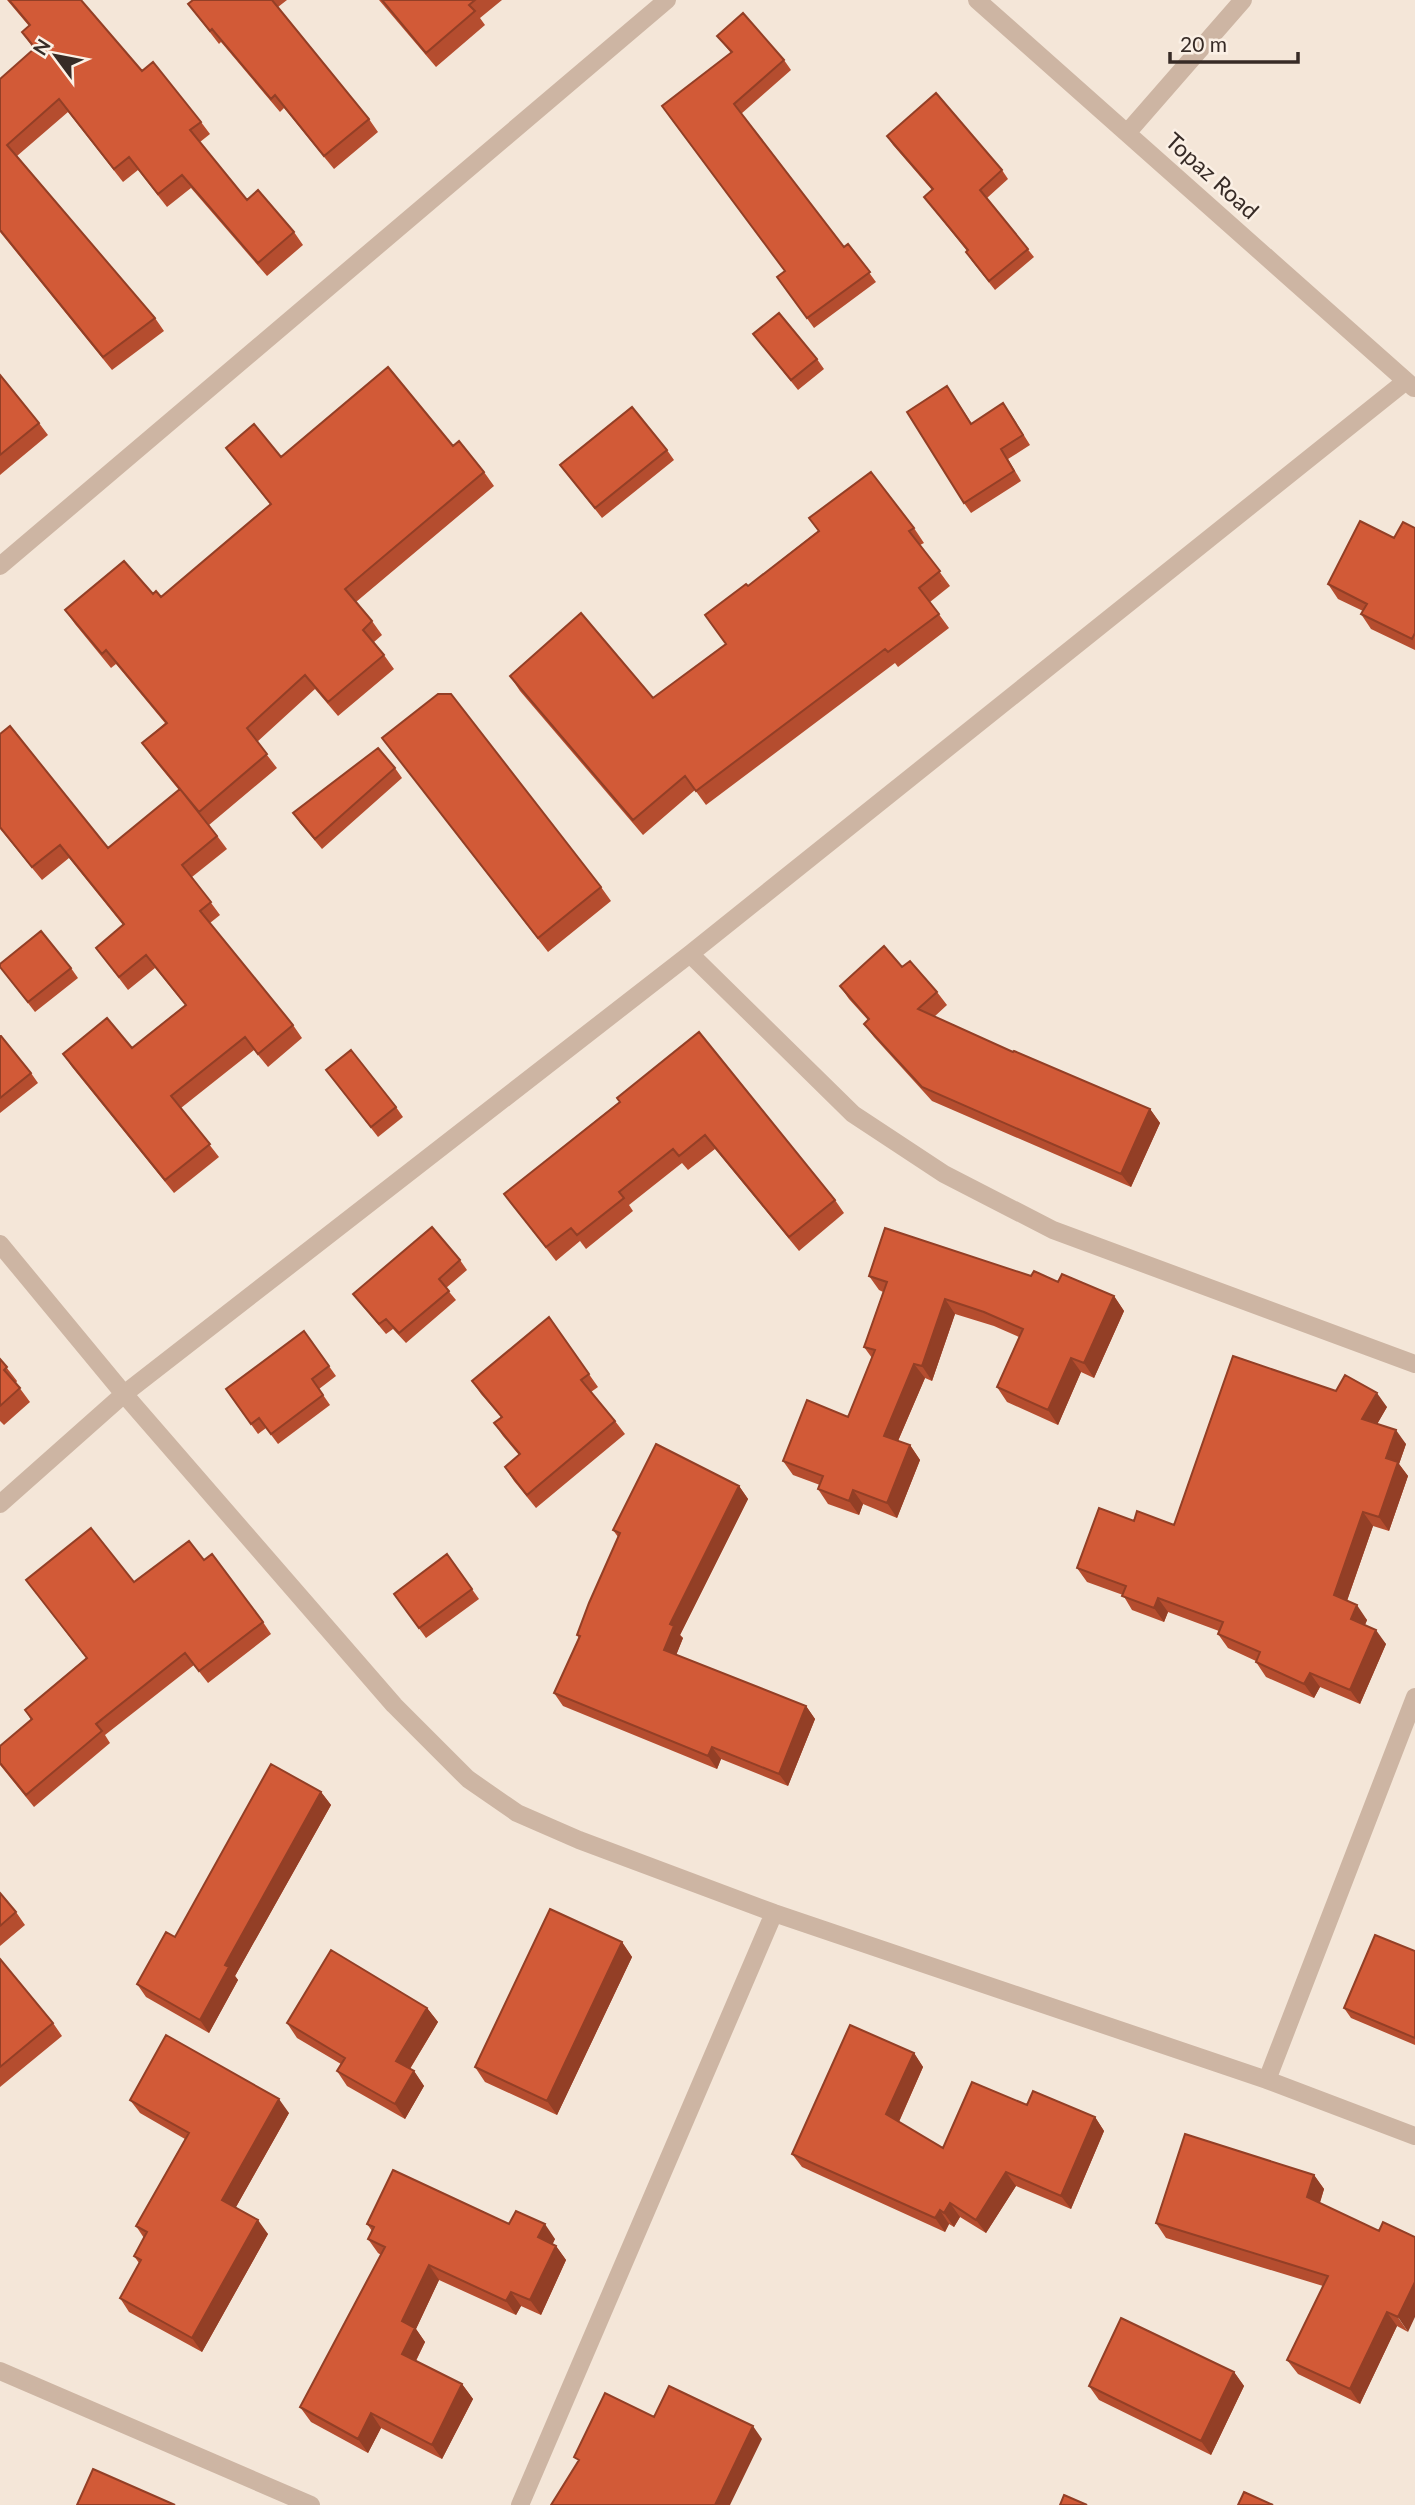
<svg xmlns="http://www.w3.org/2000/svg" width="1415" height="2505" font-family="Lato,sans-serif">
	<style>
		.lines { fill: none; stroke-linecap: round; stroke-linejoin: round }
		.minor { stroke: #cdb5a3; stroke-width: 18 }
		.wall { fill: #b54d2f }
		.shaded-wall { fill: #933f26 }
		.building { fill: #d25a37; stroke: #933f26; stroke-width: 2 }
		.labels { text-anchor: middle; stroke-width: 5; stroke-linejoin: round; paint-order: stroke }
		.street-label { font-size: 23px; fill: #372b26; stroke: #fbf0e5 }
	</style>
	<rect width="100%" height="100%" fill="#f4e6d8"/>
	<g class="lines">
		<path class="minor" d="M977 0 1414 388
			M1127 133 1243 0
			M0 566 667 0
			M690 954 853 1114 944 1174 1053 1230 1415 1364
			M0 1244 124 1394 394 1705 468 1779 517 1813 579 1840 774 1913 1267 2080 1415 2136
			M0 1504 124 1394 690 954 1406 381
			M1267 2080 1415 1697
			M0 2371 311 2505
			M520 2505 774 1913"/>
	</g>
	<path class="wall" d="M7 0H81L142 71 201 122 210 134 200 142 247 200 294 232 303 245 267 276 191 188 167 207 138 170 123 182 68 112 17 156 155 318 164 331 112 370 0 232V79L34 49 22 32 29 26Z
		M193 0H287L278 7 369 119 378 132 334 169 284 108 280 112 221 42 219 44 188 4Z
		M379 0H502L480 18 485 25 436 67Z
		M717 36 784 60 791 70 741 114 844 247 848 244 876 282 814 328 777 277 785 271 669 116 731 53Z
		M887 136 1002 170 1008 179 987 198 1034 257 995 290 972 261 966 252 967 251 924 197 932 190 893 145Z
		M753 334 817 359 824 369 798 390Z
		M0 375 39 423 48 435 0 475Z
		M947 386 972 424 1010 413 1030 445 1008 459 1021 481 971 513 964 503Z
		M453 446 484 472 494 486 356 602 372 621 382 635 374 642 384 655 394 669 338 716 315 689 257 742 277 768 209 825 227 849 192 877 220 915 210 923 293 1025 302 1038 268 1067 254 1050 181 1108 219 1157 174 1193 72 1067 63 1054 132 1048 185 1005 155 968 128 990 96 948 123 925 69 858 42 880 0 829V734L108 848 179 790 152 757 142 743 165 723 116 664 111 668 75 624 65 610 153 594 161 597 270 504 226 448 281 457Z
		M667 450 674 460 602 518 560 465Z
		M809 518 914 528 924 543 920 545 950 586 930 602 949 628 898 667 895 663 706 805 695 790 643 835 520 691 510 676 653 698 726 644 748 586 818 531Z
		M1415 528V650L1371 629 1361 614 1363 611 1338 599 1328 584 1394 538Z
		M382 738 601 887 611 901 548 952Z
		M395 768 402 778 322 849 300 823 293 813Z
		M0 967 71 968 78 978 35 1012Z
		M902 967 937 992 947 1005 934 1017 1013 1052 1150 1109 1160 1123 1131 1187 932 1101 874 1037 864 1024 868 1020 849 999 840 986Z
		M699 1032 835 1200 844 1213 799 1251 715 1149 688 1170 682 1163 629 1205 633 1211 586 1249 580 1241 556 1261 504 1194 619 1102Z
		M0 1036 31 1073 38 1083 0 1113Z
		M326 1070 396 1107 403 1117 378 1137Z
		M460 1260 467 1270 446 1288 456 1300 406 1343 393 1329 386 1334 360 1303 353 1294Z
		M869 1276H1031L1058 1282 1114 1296 1124 1311 1094 1378 1081 1372 1058 1425 1007 1402 997 1387 1019 1337 994 1326 955 1314 932 1381 925 1378 898 1441 910 1445 920 1460 897 1518 863 1504 859 1515 828 1504 818 1489 820 1485 793 1475 783 1461 848 1417 872 1358 864 1347 883 1292 879 1290Z
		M549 1317 598 1387 591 1392 615 1421 625 1434 536 1508 514 1481 505 1467 519 1455 503 1436 494 1423 501 1417 481 1394 472 1381Z
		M304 1331 336 1376 319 1389 330 1405 278 1444 266 1428 258 1434 226 1389Z
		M0 1359 17 1381 16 1383 30 1402 4 1425 0 1421Z
		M1336 1391 1387 1407 1377 1424 1406 1444 1399 1464 1408 1476 1389 1531 1373 1526 1347 1601 1367 1620 1365 1625 1386 1644 1360 1704 1320 1687 1314 1698 1266 1677 1256 1662V1661L1228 1648 1218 1634 1219 1631 1168 1612 1164 1622 1132 1610 1123 1595 1087 1582 1077 1568 1134 1521 1174 1525Z
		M739 1486 748 1499 680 1635 683 1638 676 1655 806 1706 815 1719 788 1786 721 1759 717 1769 563 1706 554 1693 579 1638 577 1635 618 1537 613 1530Z
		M447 1554 479 1599 426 1638 394 1594Z
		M204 1560 263 1622 271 1634 208 1683 194 1665 105 1735 110 1743 34 1807 0 1765V1746L31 1720 25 1710 86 1658 26 1580 134 1582Z
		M321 1792 331 1805 235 1976 238 1980 209 2033 146 1997 137 1984 175 1937Z
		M0 1893 16 1912 25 1925 0 1946Z
		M622 1942 632 1957 557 2115 485 2082 475 2067Z
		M1415 1951V2045L1351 2018 1344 2008Z
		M0 1959 53 2023 62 2036 0 2087Z
		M427 2008 438 2022 410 2069 414 2071 424 2086 405 2119 347 2086 337 2071 341 2064 297 2038 287 2023Z
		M914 2053 923 2067 899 2122 943 2148 1027 2105 1095 2117 1104 2131 1071 2209 1016 2186 986 2233 960 2217 954 2227 949 2224 945 2232 802 2167 792 2154Z
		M130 2100 289 2113 236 2207 268 2234 202 2352 129 2312 120 2298 139 2263 134 2256 144 2238 136 2226 185 2139 140 2113Z
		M1314 2175 1324 2189 1320 2203 1408 2332 1397 2326 1360 2404 1298 2374 1287 2360 1323 2286 1166 2238 1156 2223Z
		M367 2224H509L555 2239 552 2244 556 2246 566 2260 541 2315 521 2306 516 2315 439 2280 416 2329 425 2342 416 2361 462 2384 473 2399 442 2459 381 2428 368 2453 311 2422 300 2407 381 2255 378 2253 368 2239 372 2231Z
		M1234 2372 1244 2386 1211 2455 1099 2400 1089 2386Z"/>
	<path class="shaded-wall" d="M1150 1109 1160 1123 1131 1187 1121 1174Z
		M1114 1296 1124 1311 1094 1378 1084 1363Z
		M945 1299 955 1314 932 1381 922 1366Z
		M1071 1358 1081 1372 1058 1425 1048 1410Z
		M914 1364 925 1378 894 1450 884 1436Z
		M1377 1393 1387 1407 1372 1433 1362 1419Z
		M1396 1430 1406 1444 1399 1464 1408 1476 1389 1531 1379 1517 1386 1458Z
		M910 1445 920 1460 897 1518 887 1503Z
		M739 1486 748 1499 680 1635 683 1638 673 1663 664 1650 670 1624Z
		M853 1490 863 1504 859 1515 849 1501Z
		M1363 1512 1373 1526 1344 1609 1334 1595Z
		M1158 1598 1168 1612 1164 1622 1154 1608Z
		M1357 1605 1367 1620 1361 1634 1351 1619Z
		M1376 1630 1386 1644 1360 1704 1350 1690Z
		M1310 1673 1320 1687 1314 1698 1304 1684Z
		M806 1706 815 1719 788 1786 779 1774Z
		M712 1747 721 1759 717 1769 708 1756Z
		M321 1792 331 1805 235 1976 238 1980 209 2033 200 2020 225 1965Z
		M622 1942 632 1957 557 2115 547 2101Z
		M427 2008 438 2022 406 2075 396 2061Z
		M914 2053 923 2067 896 2128 886 2114Z
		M414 2071 424 2086 405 2119 395 2104Z
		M279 2099 289 2113 232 2214 222 2200Z
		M1095 2117 1104 2131 1071 2209 1061 2196Z
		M1006 2172 1016 2186 986 2233 976 2220Z
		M1314 2175 1324 2189 1317 2211 1307 2197Z
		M950 2203 960 2217 954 2227 944 2213Z
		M940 2210 949 2224 945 2232 935 2218Z
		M258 2220 268 2234 202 2352 192 2338Z
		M545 2224 555 2239 549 2252 538 2237Z
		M556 2246 566 2260 541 2315 530 2300Z
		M429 2265 439 2280 416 2329 425 2342 412 2368 402 2354V2321Z
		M1415 2282V2317L1408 2332 1398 2317Z
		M511 2292 521 2306 516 2315 506 2301Z
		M1387 2312 1397 2326 1360 2404 1350 2389Z
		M1234 2372 1244 2386 1211 2455 1201 2441Z
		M462 2384 473 2399 442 2459 432 2445Z
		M371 2413 381 2428 368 2453 358 2439Z
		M753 2426 762 2439 730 2505H715Z"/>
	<path class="building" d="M9 0H81L142 71 153 62 201 122 190 130 247 200 258 190 294 232 258 263 182 175 158 194 129 157 114 169 59 99 7 145 155 318 103 357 0 230V79L35 48 22 32 30 25Z
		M193 0H272L369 119 324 156 275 95 271 99 212 29 210 31 188 4Z
		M382 0H475L469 5 475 11 426 53Z
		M743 13 784 60 734 104 844 247 848 244 870 272 807 318 777 277 785 271 662 106 732 52 717 36Z
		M936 93 1002 170 980 190 1028 249 989 281 966 252 968 250 924 197 933 189 887 136Z
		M779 313 817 359 791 380 753 334Z
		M388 367 453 446 459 441 484 472 345 589 372 621 363 630 384 655 328 702 305 675 247 728 267 754 199 812 142 743 167 723 106 650 102 654 65 610 124 561 153 594 156 591 161 597 271 504 226 448 254 424 281 457Z
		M0 375 39 423 0 455Z
		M947 386 971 424 1003 403 1023 435 1001 449 1014 471 964 503 907 412Z
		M632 407 667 450 595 508 560 465Z
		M871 472 914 528 909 531 940 571 919 588 939 614 888 652 885 649 696 791 685 776 633 820 510 676 581 613 653 698 726 644 705 615 746 584 748 586 819 531 809 518Z
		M1360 521 1394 538 1403 522 1415 528V633L1412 639 1361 614 1367 604 1328 584Z
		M438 694H451L601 887 538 938 382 738Z
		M10 726 108 848 180 789 217 836 182 865 211 902 200 911 293 1025 258 1054 245 1037 171 1096 210 1144 165 1180 63 1054 107 1018 132 1048 186 1005 146 955 119 977 96 948 124 924 60 845 32 867 0 827V734Z
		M378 748 395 768 315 839 293 813Z
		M41 931 71 968 28 1002 0 967V964Z
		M884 946 902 967 910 961 937 992 918 1009 1013 1052 1014 1051 1150 1109 1121 1174 922 1087 864 1024 869 1019 840 986Z
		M699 1032 835 1200 789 1237 705 1135 679 1156 673 1149 619 1192 624 1198 577 1235 571 1228 546 1247 504 1194 620 1102 617 1098Z
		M0 1036H1L31 1073 0 1098Z
		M351 1050 396 1107 371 1127 326 1070Z
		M432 1227 460 1260 439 1279 449 1291 399 1333 386 1319 379 1324 353 1294Z
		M885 1228 1031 1276 1034 1271 1058 1282 1062 1274 1114 1296 1084 1363 1071 1358 1048 1410 997 1387 1023 1329 984 1312 945 1299 922 1366 914 1364 884 1436 910 1445 887 1503 853 1490 849 1501 818 1489 823 1476 783 1461 807 1400 848 1417 875 1350 864 1347 887 1282 869 1276Z
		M549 1317 589 1374 581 1380 615 1421 527 1495 505 1467 520 1454 494 1423 502 1417 472 1381Z
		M304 1331 329 1366 312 1379 323 1395 271 1434 259 1418 251 1424 226 1389Z
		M1233 1356 1336 1391 1345 1375 1377 1393 1362 1419 1396 1430 1386 1458 1398 1462 1379 1517 1363 1512 1334 1595 1357 1605 1351 1619 1376 1630 1350 1690 1310 1673 1304 1684 1256 1662 1260 1652 1218 1634 1223 1622 1158 1598 1154 1608 1122 1596 1126 1586 1077 1568 1099 1508 1134 1521 1137 1511 1174 1525Z
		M0 1359 7 1367 4 1370 20 1388 0 1406Z
		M656 1444 739 1486 670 1624 674 1626 664 1650 806 1706 779 1774 712 1747 708 1756 554 1693 580 1636 577 1635 589 1603 620 1533 613 1530Z
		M91 1528 134 1582 189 1541 204 1560 212 1554 263 1622 199 1671 185 1653 96 1724 102 1731 26 1795 0 1763V1746L32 1719 25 1710 87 1658 26 1580Z
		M447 1554 472 1589 419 1628 394 1594Z
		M271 1764 321 1792 225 1965 229 1967 200 2020 137 1984 166 1932 175 1937Z
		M0 1893 16 1912 0 1926Z
		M550 1909 622 1942 547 2101 475 2067Z
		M1375 1935 1415 1951V2038L1344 2008Z
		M331 1950 427 2008 396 2061 414 2071 395 2104 337 2071 345 2058 287 2023Z
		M0 1959 53 2023 0 2067Z
		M850 2025 914 2053 886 2114 943 2148 972 2082 1027 2105 1033 2091 1095 2117 1061 2196 1006 2172 976 2220 950 2203 944 2213 940 2210 935 2218 792 2154Z
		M166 2035 279 2099 222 2200 258 2220 192 2338 120 2298 141 2260 134 2256 147 2232 136 2226 189 2133 130 2100Z
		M1185 2134 1314 2175 1307 2197 1379 2231 1383 2222 1415 2237V2282L1398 2317 1387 2312 1350 2389 1287 2360 1328 2276 1156 2223Z
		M393 2170 509 2224 516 2211 545 2224 538 2237 556 2246 530 2300 511 2292 506 2301 429 2265 402 2321 415 2328 402 2354 462 2384 432 2445 371 2413 358 2439 300 2407 385 2247 368 2239 374 2227 367 2224Z
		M1121 2318 1234 2372 1201 2441 1089 2386Z
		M669 2386 753 2426 715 2505H551L579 2460 574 2457 605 2393 654 2417Z
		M93 2469 175 2505H77Z
		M1244 2492 1273 2505H1238Z
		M1064 2495 1087 2505H1060Z"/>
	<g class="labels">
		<g class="street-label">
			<text transform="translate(1212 176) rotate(42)" y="8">Topaz Road</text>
		</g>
	</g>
	<g transform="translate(56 56) rotate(302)" stroke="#fbf0e5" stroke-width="5" paint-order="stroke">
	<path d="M0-5L12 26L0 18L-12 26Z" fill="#372b26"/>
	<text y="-10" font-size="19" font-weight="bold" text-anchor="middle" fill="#372b26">N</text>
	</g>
	<path d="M1170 52v10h128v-10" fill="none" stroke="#372b26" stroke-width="3.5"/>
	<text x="1180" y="52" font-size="21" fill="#372b26" stroke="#fbf0e5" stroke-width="5" paint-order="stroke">20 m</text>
</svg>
